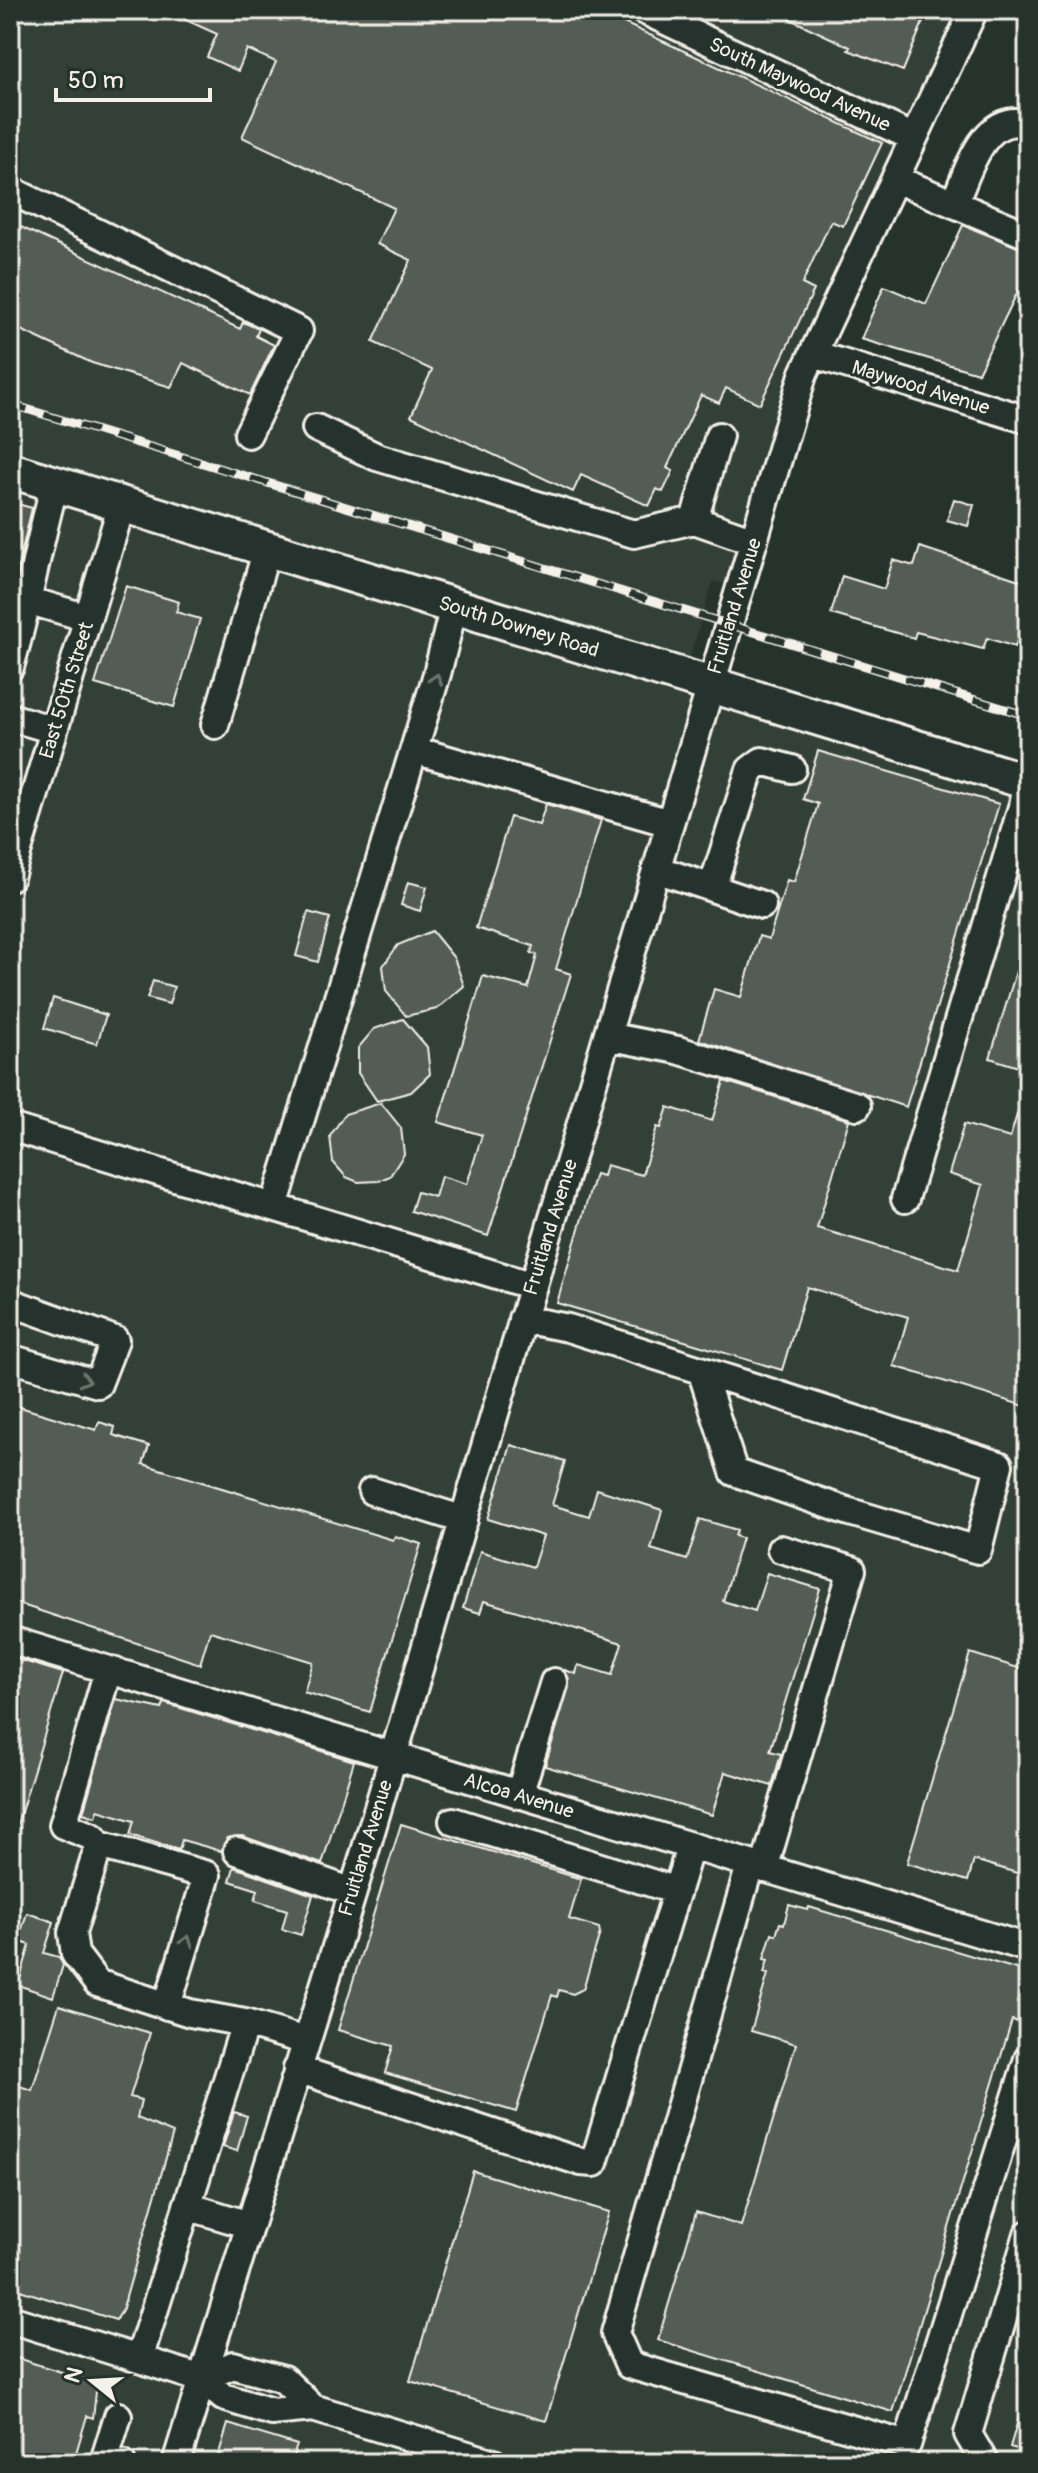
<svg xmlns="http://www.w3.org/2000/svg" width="1038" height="2473" font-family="Pangolin,sans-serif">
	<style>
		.built { fill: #333f39 }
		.building { fill: #525c55; stroke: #f4f1e8; stroke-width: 2 }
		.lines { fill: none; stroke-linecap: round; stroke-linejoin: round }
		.minor-casing { stroke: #f4f1e8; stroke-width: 32 }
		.major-casing { stroke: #f4f1e8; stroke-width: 40 }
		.minor { stroke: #26332d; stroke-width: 26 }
		.major { stroke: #26332d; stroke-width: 34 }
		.rail-casing { stroke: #f4f1e8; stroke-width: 9 }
		.rail { stroke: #26332d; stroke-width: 6; stroke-dasharray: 18; stroke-linecap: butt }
		.oneway { stroke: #6e766e }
		.labels { text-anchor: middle; stroke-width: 6; stroke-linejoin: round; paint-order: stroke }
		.street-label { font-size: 20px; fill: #f4f1e8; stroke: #26332d }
	</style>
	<rect width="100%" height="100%" fill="#26332d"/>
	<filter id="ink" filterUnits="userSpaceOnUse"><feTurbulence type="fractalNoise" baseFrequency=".0125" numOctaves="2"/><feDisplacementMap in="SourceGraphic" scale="16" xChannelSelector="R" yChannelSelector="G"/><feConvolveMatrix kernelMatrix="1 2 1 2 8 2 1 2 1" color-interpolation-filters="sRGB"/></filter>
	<g filter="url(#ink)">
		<path class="built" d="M10 10H980L821 339 744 589 713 581 681 686 1028 792V2463H10Z"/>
		<path class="building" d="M164 10H596L882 143 843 226 831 221 802 284 814 290 760 404 726 388 719 403 701 395 667 468 673 471 663 492 657 489 649 506 581 475 573 492 411 416 432 370 373 342 411 260 377 244 394 208 242 137 276 62 247 49 238 71 207 57 217 34Z
			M771 10H928L903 71 848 50 850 47Z
			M10 222 240 329 243 322 259 329 256 336 274 345 250 395 183 363 171 387 92 363 10 325Z
			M963 225 1028 251V266L1019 289 978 373 861 339 884 286 926 304Z
			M954 499 974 505 968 526 947 520Z
			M10 502 32 508 18 567 10 566Z
			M920 547 1028 583V605L1015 647 987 638 983 649 916 632 914 638 831 614 842 576 884 589 893 560 914 566Z
			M126 586 179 602 176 612 200 619 174 707 95 684Z
			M818 751 999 804 906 1107 699 1040 714 989 741 997 759 936 769 939 787 880 794 882 818 804 803 799Z
			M546 804 601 820 556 969 571 974 488 1236 411 1211 417 1192 435 1197 441 1176 467 1184 482 1135 438 1122 473 1009 483 976 528 988 537 955 531 953 533 946 476 928 510 817 539 825Z
			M408 882 427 887 420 911 401 905Z
			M308 912 330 918 318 962 296 956Z
			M432 931 454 958 464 986 437 1009 406 1016 386 991 383 966 398 945Z
			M1024 945 1028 946V1070L990 1058Z
			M153 981 174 987 169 1004 147 998Z
			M53 998 106 1015 97 1044 44 1028Z
			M403 1019 427 1047 430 1074 411 1092 377 1101 358 1073V1048L374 1029Z
			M724 1081 849 1120 817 1228 958 1270 983 1185 949 1174 964 1124 1010 1138 1024 1091H1028V1407L894 1366 908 1317 807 1287 782 1370 557 1303 595 1174 603 1176 606 1165 642 1175 657 1127 661 1128 668 1107 712 1121Z
			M381 1103 401 1128 404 1154 390 1176 378 1181 358 1182 346 1177 333 1162 330 1136 345 1114Z
			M10 1404 96 1430 99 1422 115 1427 113 1435 149 1446 143 1464 393 1540 395 1536 421 1544 370 1712 304 1692 313 1662 210 1631 200 1664 10 1601Z
			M511 1445 565 1461 552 1505 589 1516 597 1489 662 1510 651 1549 687 1560 700 1519 737 1530 735 1536 742 1538 723 1601 755 1611 767 1573 820 1589 770 1751 781 1754 772 1786 725 1772 712 1815 545 1766 569 1687 565 1670 576 1674 578 1665 612 1675 622 1643 484 1601 480 1613 463 1608 480 1551 533 1567 543 1536 488 1519Z
			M970 1653 1028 1671V1867L1023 1865 1020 1874 974 1860 968 1881 907 1863Z
			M10 1657 63 1673 14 1835H10Z
			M116 1699 162 1709 164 1703 354 1761 322 1864 242 1836 227 1838 221 1851 182 1840 179 1850 130 1835 134 1821 98 1810 96 1817 83 1813Z
			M401 1824 581 1879 569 1919 599 1928 600 1933 583 1989 573 1994 559 1990 557 1997 552 1995 516 2112 385 2073 393 2046 338 2030Z
			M234 1867 313 1895 301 1935 282 1929 287 1910 255 1900 258 1890 230 1881Z
			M789 1905 808 1910 809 1907 1026 1972 1017 2002 1028 2006V2025L1012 2020 893 2412 658 2340 696 2212 741 2226 796 2044 751 2031 768 1974 764 1973 768 1960 764 1959 772 1933 776 1935 780 1923 784 1924Z
			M27 1913 54 1922 44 1953 59 1957 63 1965 53 1997 18 1985 30 1945 18 1941Z
			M59 2005 150 2033 130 2097 141 2100 137 2118 173 2133 122 2311 116 2320 10 2287V2083L32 2090Z
			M234 2112 247 2116 237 2151 223 2147Z
			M473 2171 609 2212 546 2421 410 2381Z
			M10 2356 97 2383 93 2418 87 2416 73 2463H10Z
			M1024 2400H1028V2452L1010 2447Z
			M228 2424 297 2445 291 2463H216Z"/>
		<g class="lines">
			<defs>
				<path id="minor" d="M643 10 914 138
					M895 179 1028 235
					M10 190 299 331 248 434
					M954 204C968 172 983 111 1028 124
					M813 354 1028 420
					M316 428 377 457 634 534 694 520 754 541
					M694 520 719 436
					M30 601 88 618
					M10 667C28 606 38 545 55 484
					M10 717 54 730
					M215 725 267 549
					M414 750 670 823
					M656 869 762 905
					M10 877 122 504
					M712 888 750 770 762 761 792 769
					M607 1036 678 1050 857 1106
					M10 1127 533 1286
					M905 1199 1028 787
					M274 1207 437 674 454 606
					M10 1302 115 1340 98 1384 10 1358
					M522 1319 568 1328 999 1465 978 1550 850 1512 734 1472 702 1373
					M372 1491 464 1520
					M10 1640 1028 1948
					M108 1670 63 1825 93 1837 99 1845 72 1933 75 1954 97 1983 190 2013 245 2023
					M519 1795 554 1682
					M453 1821 677 1891
					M99 1845 207 1875 167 2006
					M237 1851 353 1892
					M750 1865 615 2333 629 2365 907 2445 1028 2059
					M764 1869 852 1570 781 1549
					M306 2041 245 2023 139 2359 202 2379 223 2397 272 2412 313 2408 494 2463
					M297 2069 581 2162 594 2163 690 1847
					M187 2206 249 2225
					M10 2319 139 2359
					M202 2379 233 2365 283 2379 313 2408
					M118 2416 105 2458 122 2463
					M176 2463 353 1892 803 375 974 10
					M985 2463 968 2434 1028 2234"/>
				<path id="major" d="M10 470 1028 782"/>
			</defs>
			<use href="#minor" class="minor-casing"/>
			<use href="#major" class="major-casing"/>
			<use href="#minor" class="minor"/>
			<use href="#major" class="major"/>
			<defs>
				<path id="rail" d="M10 404 1028 716"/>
			</defs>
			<use href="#rail" class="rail-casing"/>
			<use href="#rail" class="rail"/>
		</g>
		<defs><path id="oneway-chevron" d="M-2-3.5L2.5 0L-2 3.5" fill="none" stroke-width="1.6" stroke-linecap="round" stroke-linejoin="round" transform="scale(2)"/></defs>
		<g class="oneway">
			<use href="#oneway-chevron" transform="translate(436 679) rotate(-73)"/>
			<use href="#oneway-chevron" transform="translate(85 1380) rotate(15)"/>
			<use href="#oneway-chevron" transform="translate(187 1941) rotate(-73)"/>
		</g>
	</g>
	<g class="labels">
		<g class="street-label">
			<text transform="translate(800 84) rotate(25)" y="7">South Maywood Avenue</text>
			<text transform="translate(921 387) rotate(17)" y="7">Maywood Avenue</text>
			<text transform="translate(734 606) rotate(-73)" y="7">Fruitland Avenue</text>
			<text transform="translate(519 626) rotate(17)" y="7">South Downey Road</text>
			<text transform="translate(66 690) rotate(-73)" y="7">East 50th Street</text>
			<text transform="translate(550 1227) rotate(-73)" y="7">Fruitland Avenue</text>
			<text transform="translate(519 1795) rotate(17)" y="7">Alcoa Avenue</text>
			<text transform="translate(365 1848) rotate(-73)" y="7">Fruitland Avenue</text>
		</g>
	</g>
	<rect width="1038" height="2473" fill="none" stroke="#26332d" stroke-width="40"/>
	<rect x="20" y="20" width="998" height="2433" fill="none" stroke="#f4f1e8" stroke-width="3" filter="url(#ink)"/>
	<g transform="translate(92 2381) rotate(288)" stroke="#26332d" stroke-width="6" paint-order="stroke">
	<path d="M0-6L14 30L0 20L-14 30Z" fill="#f4f1e8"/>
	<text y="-12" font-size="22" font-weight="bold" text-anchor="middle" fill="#f4f1e8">N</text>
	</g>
	<path d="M56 88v12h154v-12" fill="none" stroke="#f4f1e8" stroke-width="4"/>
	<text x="68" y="88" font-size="24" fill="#f4f1e8" stroke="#26332d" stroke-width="6" paint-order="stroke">50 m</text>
</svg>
